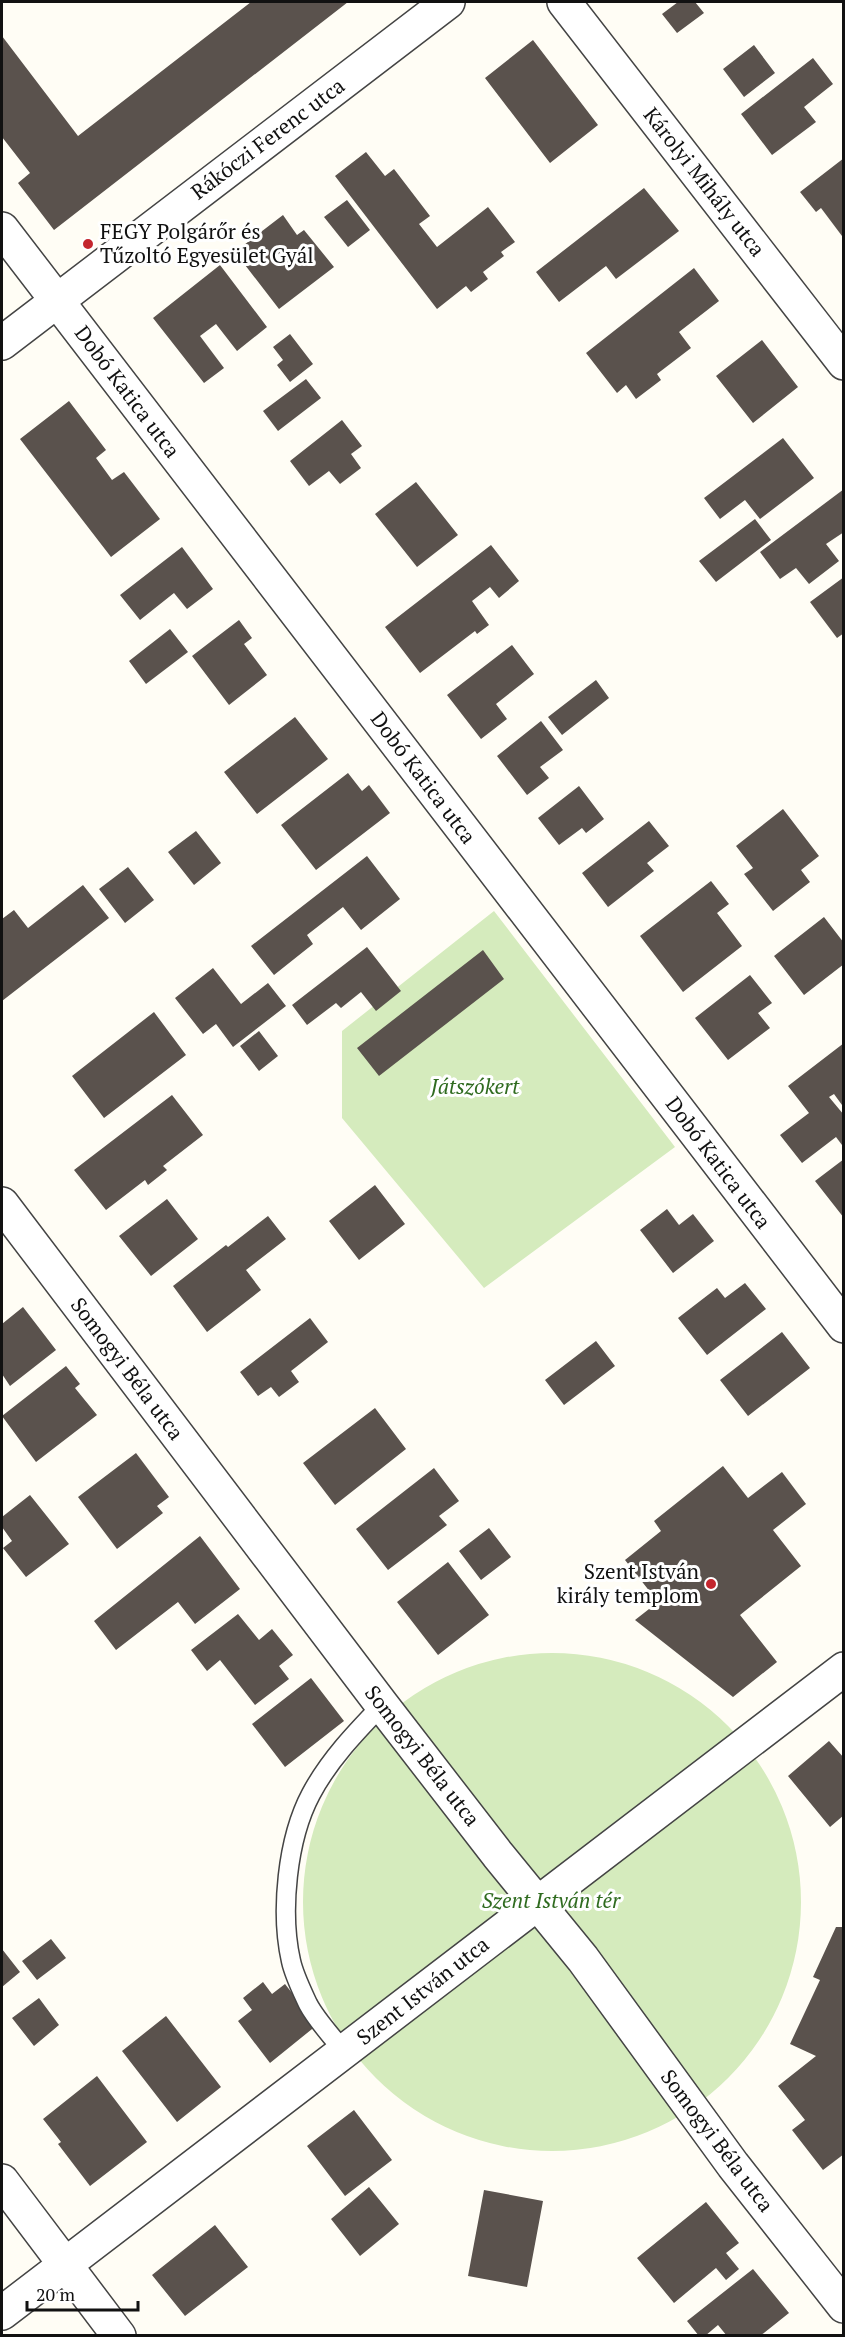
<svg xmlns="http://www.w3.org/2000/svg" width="845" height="2337" font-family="'PT Serif',serif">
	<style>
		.green { fill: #d5ebbd }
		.building { fill: #5a524d }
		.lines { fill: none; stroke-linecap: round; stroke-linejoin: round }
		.service-casing { stroke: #444; stroke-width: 21 }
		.minor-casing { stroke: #444; stroke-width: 36 }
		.service { stroke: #fff; stroke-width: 18 }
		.minor { stroke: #fff; stroke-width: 33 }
		.poi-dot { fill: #c4262e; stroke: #fff; stroke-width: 2 }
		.labels { text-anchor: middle; stroke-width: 6; stroke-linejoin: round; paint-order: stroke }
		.street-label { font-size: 21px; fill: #111; stroke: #fff }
		.poi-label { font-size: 21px; fill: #111; stroke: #fff; text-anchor: start }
		.park-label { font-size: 21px; font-style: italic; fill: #2f6b1f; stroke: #fff }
	</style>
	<rect width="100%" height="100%" fill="#fffdf5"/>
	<path class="green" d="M494 911 675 1147 484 1288 342 1118V1031Z
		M303 1902a249 249 0 1 1 498 0a249 249 0 1 1-498 0Z"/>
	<path class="building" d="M251 2H348L54 230 18 183 30 173 2 137V36L78 136Z
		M678 2H695L704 13 677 33 662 14Z
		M533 40 598 125 550 163 485 78Z
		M754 45 775 73 744 97 723 69Z
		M813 58 833 84 804 107 816 122 772 155 741 114Z
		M366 152 385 176 394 169 430 216 419 224 437 247 488 207 515 242 501 252 504 256 483 272 488 279 471 292 466 286 437 309 335 176Z
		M844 158V235L842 236 821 208 816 212 800 192Z
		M644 188 679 231 616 279 606 266 559 302 536 272Z
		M347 200 370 230 348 247 324 217Z
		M283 215 297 235 304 230 334 267 279 309 235 252Z
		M220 265 267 327 237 351 216 324 200 336 224 368 204 383 153 318Z
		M694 268 719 301 679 332 691 348 657 374 661 380 636 399 626 385 617 393 586 353Z
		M290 334 313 364 290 382 277 365 283 360 273 347Z
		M762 340 798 387 753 423 716 376Z
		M306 379 321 398 278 431 263 411Z
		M69 401 106 450 96 458 112 480 124 472 160 519 111 557 20 439Z
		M342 420 362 446 351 454 361 468 340 484 329 471 309 486 290 461Z
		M783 438 814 478 760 519 745 500 720 519 704 498Z
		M416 482 458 535 417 567 375 514Z
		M844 489V532L826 544 839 561 809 584 796 568 780 579 760 552Z
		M755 519 771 540 716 582 699 561Z
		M491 545 519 581 499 598 490 587 472 601 489 625 477 634 475 631 420 673 385 627Z
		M182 547 213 589 187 609 174 593 140 620 120 595Z
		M844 577V633L837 638 810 602Z
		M239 620 252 638 244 644 267 675 229 705 192 656Z
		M170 629 188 652 146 684 129 661Z
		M512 645 534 674 496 704 507 719 481 739 447 695Z
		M596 680 609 698 562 735 548 717Z
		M295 717 328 759 257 814 224 772Z
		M541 721 563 750 540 767 549 778 527 795 497 756Z
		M348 773 362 791 369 785 390 813 316 870 281 825Z
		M579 786 604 819 586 833 582 828 559 845 538 818Z
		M783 809 819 856 801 870 810 882 773 911 744 874 753 868 736 846Z
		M649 821 669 846 647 863 654 871 608 907 582 873Z
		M196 831 221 863 194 885 168 852Z
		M367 856 400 899 361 930 343 907 307 935 313 944 274 975 251 946Z
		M128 867 154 900 125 923 99 889Z
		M711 881 729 904 717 913 742 946 683 992 640 936Z
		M83 885 109 918 2 1001V919L14 910 28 928Z
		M824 917 844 943V964L804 995 774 956Z
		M367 947 401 991 376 1011 361 992 341 1008 336 1003 307 1025 292 1005Z
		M483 950 504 979 379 1076 357 1048Z
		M213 968 241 1004 268 983 286 1006 233 1047 216 1024 203 1034 175 998Z
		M750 975 772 1003 758 1013 770 1028 728 1060 695 1018Z
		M154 1012 186 1055 104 1118 72 1076Z
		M259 1031 278 1056 259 1071 240 1046Z
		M844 1043V1104L842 1105 834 1094 829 1097 844 1115V1143L842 1145 836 1137 802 1163 780 1135 809 1113 788 1086Z
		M172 1095 203 1135 163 1166 167 1170 148 1185 145 1180 106 1210 74 1170Z
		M844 1159V1218L815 1181Z
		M375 1185 405 1224 359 1260 329 1221Z
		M167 1199 198 1239 151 1276 119 1236Z
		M667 1209 679 1225 693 1214 714 1241 673 1273 640 1230Z
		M268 1216 286 1239 246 1270 261 1290 207 1332 173 1286 226 1245 228 1247Z
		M745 1283 766 1309 707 1355 678 1318 717 1288 725 1298Z
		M23 1307 56 1350 10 1386 2 1374V1324Z
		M310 1318 328 1342 291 1371 299 1382 279 1397 271 1387 258 1396 240 1372Z
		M782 1332 810 1368 748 1416 720 1380Z
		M596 1341 615 1366 564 1405 545 1380Z
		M66 1366 80 1384 75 1388 97 1415 36 1462 2 1416Z
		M375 1408 406 1449 335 1505 303 1463Z
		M136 1453 169 1497 157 1506 163 1513 117 1549 78 1497Z
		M723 1466 748 1498 782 1472 806 1504 773 1530 801 1566 740 1615 777 1662 733 1697 635 1620 658 1602 625 1560 661 1531 654 1521Z
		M434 1468 459 1501 439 1516 447 1525 388 1570 356 1529Z
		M30 1495 69 1544 26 1577 3 1548 12 1541 2 1527V1517Z
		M489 1528 511 1557 481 1580 459 1551Z
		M200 1536 240 1589 195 1624 178 1602 116 1650 94 1621Z
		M448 1562 489 1615 438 1655 397 1602Z
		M238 1614 259 1640 272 1629 293 1655 279 1666 289 1679 255 1705 220 1660 207 1671 191 1650Z
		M311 1678 344 1721 285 1767 252 1724Z
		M829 1741 844 1758V1815L830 1827 788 1776Z
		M836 1927H844V2154L823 2170 792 2130 805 2120 778 2086 816 2056 790 2044 820 1980 813 1977Z
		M51 1939 66 1958 37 1980 22 1961Z
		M2 1949 20 1972 2 1987Z
		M263 1982 272 1994 285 1984 317 2025 270 2063 238 2021 252 2010 243 1998Z
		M39 1998 59 2025 34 2046 12 2018Z
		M166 2016 221 2087 177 2122 122 2051Z
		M97 2076 147 2142 90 2186 58 2144 61 2142 43 2119Z
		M354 2110 392 2160 345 2196 307 2146Z
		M369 2187 399 2224 360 2256 331 2219Z
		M484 2190 543 2201 527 2287 468 2276Z
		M706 2202 739 2243 726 2253 739 2269 726 2280 716 2268 674 2303 637 2258Z
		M215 2225 248 2267 185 2316 152 2275Z
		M753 2269 789 2313 760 2336H727L718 2325 705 2336H699L687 2321Z"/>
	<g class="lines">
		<defs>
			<path id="service" d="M344 2052C332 2036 317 2021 308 2004 302 1991 294 1975 291 1961 280 1912 287 1839 311 1794 329 1760 356 1732 382 1705"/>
			<path id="minor" d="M564 2 844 363
				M2 229 844 1326
				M2 343 448 2
				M2 1204 382 1705 498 1855 583 1959 733 2165 844 2306
				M2 2181 119 2336
				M2 2313 844 1669"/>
		</defs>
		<use href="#service" class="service-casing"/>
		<use href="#minor" class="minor-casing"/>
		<use href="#service" class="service"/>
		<use href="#minor" class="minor"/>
	</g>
	<g class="poi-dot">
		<circle cx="88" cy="244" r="6"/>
		<circle cx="711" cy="1584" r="6"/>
	</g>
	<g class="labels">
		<g class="street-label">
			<text transform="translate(268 139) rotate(-37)" y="7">Rákóczi Ferenc utca</text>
			<text transform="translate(704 182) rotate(52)" y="7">Károlyi Mihály utca</text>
			<text transform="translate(127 392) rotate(53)" y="7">Dobó Katica utca</text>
			<text transform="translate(423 778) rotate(53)" y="7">Dobó Katica utca</text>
			<text transform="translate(718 1163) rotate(53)" y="7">Dobó Katica utca</text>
			<text transform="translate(127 1369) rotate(53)" y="7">Somogyi Béla utca</text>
			<text transform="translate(422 1756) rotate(52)" y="7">Somogyi Béla utca</text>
			<text transform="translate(423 1991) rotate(-38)" y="7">Szent István utca</text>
			<text transform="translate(717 2141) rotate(53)" y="7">Somogyi Béla utca</text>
		</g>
		<g class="poi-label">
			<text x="100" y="239">FEGY Polgárőr és<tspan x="100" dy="24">Tűzoltó Egyesület Gyál</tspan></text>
			<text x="699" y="1579" text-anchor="end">Szent István<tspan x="699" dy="24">király templom</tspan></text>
		</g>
		<g class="park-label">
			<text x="475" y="1094">Játszókert</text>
			<text x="551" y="1908">Szent István tér</text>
		</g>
	</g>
	<rect width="845" height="2337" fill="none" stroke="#111111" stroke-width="6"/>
	<path d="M27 2301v9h111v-9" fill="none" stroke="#111111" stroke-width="3"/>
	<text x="36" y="2301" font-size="18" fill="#111111" stroke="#ffffff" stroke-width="4.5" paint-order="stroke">20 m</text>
</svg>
